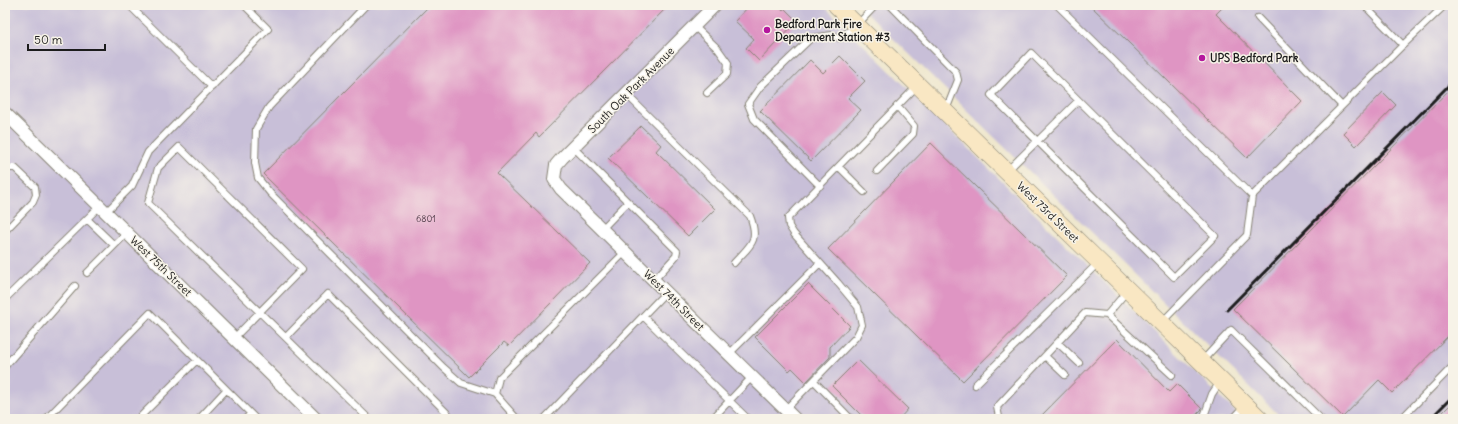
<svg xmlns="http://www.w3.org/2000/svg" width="1458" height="424" font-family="Delius,sans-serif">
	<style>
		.industrial { fill: #c8bfd8 }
		.building { fill: #df95c3 }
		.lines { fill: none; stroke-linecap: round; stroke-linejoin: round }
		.lane-casing { stroke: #868274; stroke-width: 8 }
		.street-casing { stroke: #868274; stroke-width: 14 }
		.secondary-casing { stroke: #868274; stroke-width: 18 }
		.lane { stroke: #fff; stroke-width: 6 }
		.street { stroke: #fff; stroke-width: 12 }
		.secondary { stroke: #f9e7c3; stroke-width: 17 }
		.rail { stroke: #1c1c1c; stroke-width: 3 }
		.poi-dot { fill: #b5179e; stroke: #f7f3e8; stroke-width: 1.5 }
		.labels { text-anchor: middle; stroke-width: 3; stroke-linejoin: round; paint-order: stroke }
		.number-label { font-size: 9px; fill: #4d3a46 }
		.poi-label { font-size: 11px; font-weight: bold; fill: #1c1c1c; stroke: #f7f3e8; text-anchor: start }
		.street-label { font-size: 11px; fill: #1c1c1c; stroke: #f7f3e8 }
	</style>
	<rect width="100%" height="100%" fill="#f7f3e8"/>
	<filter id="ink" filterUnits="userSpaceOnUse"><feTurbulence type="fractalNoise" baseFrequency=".025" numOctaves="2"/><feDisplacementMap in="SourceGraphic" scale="8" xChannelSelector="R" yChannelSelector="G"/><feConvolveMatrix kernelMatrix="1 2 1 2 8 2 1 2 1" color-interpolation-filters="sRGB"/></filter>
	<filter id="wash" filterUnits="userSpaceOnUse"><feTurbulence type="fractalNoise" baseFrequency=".012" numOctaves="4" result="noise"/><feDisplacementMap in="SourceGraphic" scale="16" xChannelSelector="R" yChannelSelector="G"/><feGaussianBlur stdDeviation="0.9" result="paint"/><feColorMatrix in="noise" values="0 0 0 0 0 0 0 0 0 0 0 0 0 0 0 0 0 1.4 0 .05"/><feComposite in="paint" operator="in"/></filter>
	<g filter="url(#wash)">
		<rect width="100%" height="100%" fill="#efe7cd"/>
		<path class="industrial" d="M5 5H823L1243 419H5Z
			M859 5H1453V419H1283Z"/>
		<g id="blocks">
			<path class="building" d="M430 5H669L539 137 536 133 497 173 590 263 509 346 504 342 469 377 263 174Z
				M750 5H778L783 10 784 8 797 21 759 61 746 48 754 39 735 21Z
				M1090 5H1225L1216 14 1302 101 1247 158Z
				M840 56 865 81 848 98 861 110 811 161 760 111 810 60 823 73Z
				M1453 86V331L1392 393 1379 380 1343 417 1233 309Z
				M1383 92 1396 105 1356 146 1343 133Z
				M641 126 661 145 656 151 715 209 688 236 608 158Z
				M931 143 1067 276 963 381 828 249Z
				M808 284 850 326 830 347V357L806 382 792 368 789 371 755 337Z
				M1117 339 1169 392 1177 384 1202 409 1192 419H1038Z
				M858 360 908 409 899 419H865L832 386Z
				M1453 402V419H1436Z"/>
		</g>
	</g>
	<g filter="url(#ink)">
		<use href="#blocks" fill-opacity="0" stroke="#868274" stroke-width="1"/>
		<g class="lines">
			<defs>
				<path id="lane" d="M129 5 212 87
					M366 5 269 107 256 129 255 163 258 178 270 193 443 367 461 383 495 394 517 419
					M890 5 956 72 958 80 946 110
					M1057 5 1252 196
					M694 26 718 49 728 63 727 74 707 93
					M1403 45 1445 5
					M1031 53 1215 236 1174 277 991 95Z
					M626 94 750 216C760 242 750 245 734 263
					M1342 106 1403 45 1364 5
					M573 147 677 251 676 256 654 280
					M839 167 864 192
					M5 170 8 168H15L35 187 36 195 33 202 5 231
					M1008 170 1078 101
					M877 171 913 134 914 126 897 106
					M820 186 754 119 748 104 760 87 811 38 832 35 840 38 857 25 876 5
					M106 212 132 186 148 152 268 29 244 5
					M87 219 114 245
					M602 229 628 202
					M87 273 127 233
					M5 299 100 206
					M1107 315 1172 375
					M643 316 748 419
					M1163 321 1247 235 1252 196 1342 106 1258 18
					M286 337 328 294 453 419
					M234 338 302 269 179 147 158 168 148 203 369 419
					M1058 343 1079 363
					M729 354 820 263
					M1045 356 1065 375
					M1203 360 1231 330 1321 419
					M5 366 75 286
					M814 381 851 419
					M975 385 1098 263
					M495 394 499 378 625 252
					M785 410 856 337 862 325 858 307 838 283 794 234 789 226 788 218 917 86
					M46 419 150 313 251 414
					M138 419 197 360
					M199 419 226 390
					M245 419 251 414 256 419
					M544 419 666 292
					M712 419 752 377
					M1001 419 999 417 997 407 1085 313 1107 315 1127 291
					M1203 419 1212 394 1220 382
					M1233 419 1245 406
					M1401 419 1453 366"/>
				<path id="street" d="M715 5 562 158 556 165 554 179 561 189 795 419
					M5 113 316 419"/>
				<path id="secondary" d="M836 5 1260 419"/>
			</defs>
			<use href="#lane" class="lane-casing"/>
			<use href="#street" class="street-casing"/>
			<use href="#secondary" class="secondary-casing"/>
			<use href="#lane" class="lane"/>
			<use href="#street" class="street"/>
			<use href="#secondary" class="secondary"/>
			<path class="rail" d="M1227 310 1453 81
				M1430 419 1453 396"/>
		</g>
	</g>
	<g class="poi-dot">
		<circle cx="767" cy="30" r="4"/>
		<circle cx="1202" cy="58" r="4"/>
	</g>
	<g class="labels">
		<g class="number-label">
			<text x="426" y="222">6801</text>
		</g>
		<g class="poi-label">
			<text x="775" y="28">Bedford Park Fire<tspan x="775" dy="13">Department Station #3</tspan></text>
			<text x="1210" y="62">UPS Bedford Park</text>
		</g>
		<g class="street-label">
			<text transform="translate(631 90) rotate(-45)" y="4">South Oak Park Avenue</text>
			<text transform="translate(1048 212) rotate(44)" y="4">West 73rd Street</text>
			<text transform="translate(161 266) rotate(44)" y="4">West 75th Street</text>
			<text transform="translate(674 300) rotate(45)" y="4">West 74th Street</text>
		</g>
	</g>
	<rect width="1458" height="424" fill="none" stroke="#f7f3e8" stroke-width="20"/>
	<path d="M28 44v6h77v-6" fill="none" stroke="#1c1c1c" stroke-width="2"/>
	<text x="34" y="44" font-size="12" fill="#1c1c1c" stroke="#f7f3e8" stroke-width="3" paint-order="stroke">50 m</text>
</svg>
